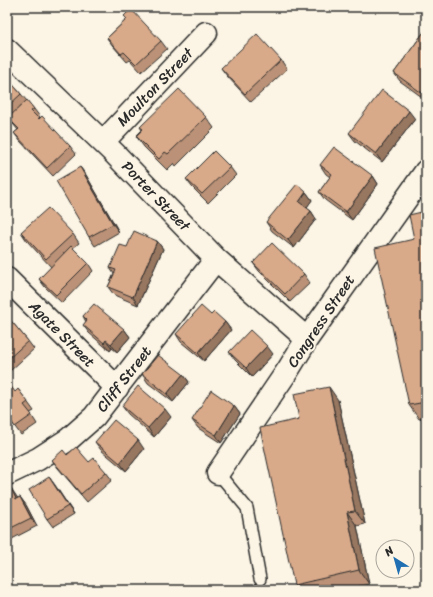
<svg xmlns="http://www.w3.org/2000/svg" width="433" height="597" font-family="Sriracha,sans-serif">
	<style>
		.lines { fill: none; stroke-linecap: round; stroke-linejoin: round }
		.lane-casing { stroke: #2b2b2b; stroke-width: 14 }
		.street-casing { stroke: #2b2b2b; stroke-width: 25 }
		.lane { stroke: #fcf5e5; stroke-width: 11 }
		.street { stroke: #fcf5e5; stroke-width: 22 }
		.wall { fill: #bb9277; stroke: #2b2b2b }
		.shaded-wall { fill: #987761; stroke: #2b2b2b }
		.building { fill: #d9aa8a; stroke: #2b2b2b }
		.labels { text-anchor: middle; stroke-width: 4; stroke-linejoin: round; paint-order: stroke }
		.street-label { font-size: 15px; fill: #2b2b2b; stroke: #fcf5e5 }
	</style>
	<rect width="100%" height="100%" fill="#fcf5e5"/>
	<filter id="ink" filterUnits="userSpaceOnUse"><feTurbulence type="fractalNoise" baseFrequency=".025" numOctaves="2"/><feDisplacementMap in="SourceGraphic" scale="8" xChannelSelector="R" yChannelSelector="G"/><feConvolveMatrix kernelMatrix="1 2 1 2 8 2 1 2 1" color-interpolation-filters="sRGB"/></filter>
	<g filter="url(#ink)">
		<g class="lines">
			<defs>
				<path id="lane" d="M218 473 247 508 260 579"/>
				<path id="street" d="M7 50 114 153 216 259 307 339
					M103 142 206 33
					M7 279 117 388
					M218 473 288 370 307 339 426 171
					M7 474 38 459 69 439 94 417 216 259"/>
			</defs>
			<use href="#lane" class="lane-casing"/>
			<use href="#street" class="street-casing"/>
			<use href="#lane" class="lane"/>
			<use href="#street" class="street"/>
		</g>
		<path class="wall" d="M124 16 161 41 167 49 141 72 130 60 127 62 113 46 107 38 127 19Z
			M426 29V100L400 81 394 73Z
			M281 60 287 69 251 102 227 76 221 68Z
			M7 78 21 94 27 101 34 109 40 117 39 118 70 146 76 154 53 176 20 141 14 133 18 130 9 119 7 120Z
			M206 117 214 128 176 166 174 163 167 170 144 147 136 136 142 130 140 127Z
			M415 119 382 162 355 141 349 133Z
			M320 165 373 176 378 184 352 220 325 200 319 192 330 177 326 174Z
			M80 167 86 175 119 232 95 246 89 237Z
			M230 167 236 175 208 203 192 187 186 179Z
			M7 182 11 187 7 191Z
			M306 192 312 200 306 208 311 211 316 219 294 248 272 231 266 222Z
			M426 211V417L419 419 409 405 414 239Z
			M21 232 73 234 79 243 73 248 88 263 93 271 62 303 45 287 39 279 51 267 27 241Z
			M157 241 163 249 138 305 114 295 108 287 114 274 110 268 127 247Z
			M253 263 304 274 310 283 290 302 259 271Z
			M211 315 225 322 231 330 204 361 181 342 176 334Z
			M7 316 28 341 34 349 10 371 7 368Z
			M83 316 124 329 130 337 117 352 112 348 110 351 89 333 83 325 86 322Z
			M229 352 273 354 252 377 235 360Z
			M142 374H183L189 382 173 402 148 383Z
			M18 389 34 411 30 413 37 424 21 435 7 416 15 392Z
			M338 400 365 524 357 526 369 584 342 590H297L294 585 299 419Z
			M122 406 171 417 154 437 128 414Z
			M234 406 240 414 221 443 198 428 192 420Z
			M95 442 144 449 126 471 101 450Z
			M67 455 89 462 106 472 112 480 87 502 58 468 52 460Z
			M49 477 74 514 53 527 47 519Z
			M7 490 17 498 20 497 26 505 37 526 10 540 7 536Z"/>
		<path class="shaded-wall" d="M426 88V99L422 93Z
			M409 111 415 119 382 162 376 154Z
			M80 167 86 175 119 232 113 224Z
			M373 176 378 184 352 220 346 212Z
			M306 192 312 200 305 210 299 202Z
			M311 211 316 219 294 248 288 240Z
			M157 241 163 249 138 305 133 297Z
			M225 322 231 330 204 361 198 353Z
			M124 329 130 337 117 352 111 344Z
			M106 340 112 348 110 351 104 343Z
			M267 346 273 354 252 377 246 368Z
			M183 374 189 382 173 402 167 394Z
			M329 387 338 400 365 524 355 511Z
			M234 406 240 414 221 443 216 435Z
			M165 409 171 417 154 437 148 428Z
			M138 440 144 449 126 471 120 463Z
			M49 477 55 485 74 514 68 506Z
			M11 488 17 497 22 507 16 499Z
			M20 497 26 505 37 526 31 518Z
			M347 512 357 526 369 584 359 570Z"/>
		<path class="building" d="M131 9 161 41 136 64 124 52 121 54 107 38 127 19 124 16Z
			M426 29V88L422 93 394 73Z
			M257 34 281 60 245 94 221 68Z
			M7 78 21 94 7 107Z
			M179 89 206 117 168 154 165 152 159 159 136 136 143 129 140 127Z
			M382 90 409 111 376 154 349 133Z
			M27 100 34 109 31 111 39 119 42 116 70 146 47 168 14 133 19 129 8 118Z
			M334 147 373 176 346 212 319 192 332 174 320 165Z
			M214 151 230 167 202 194 186 179Z
			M80 167 113 224 89 237 56 181Z
			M297 184 306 192 299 202 311 211 288 240 266 222Z
			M48 208 73 234 46 259 21 232Z
			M426 211V402L409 405 375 248 414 239 409 215Z
			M134 231 157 241 133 297 108 287 116 270 110 268 120 245 127 247Z
			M272 243 304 274 285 294 253 263Z
			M71 246 88 263 56 295 39 279Z
			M94 304 124 329 111 344 106 340 104 343 83 325 87 320 83 316Z
			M201 306 211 315 214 312 225 322 198 353 176 334Z
			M7 316 28 341 7 360Z
			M250 330 267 346 246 368 229 352Z
			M158 355 183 374 167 394 142 374Z
			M8 382 15 392 18 389 28 402 24 405 32 415 15 427 7 415V383Z
			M138 386 165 409 148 428 122 406Z
			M329 387 355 511 347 512 359 570 294 585 260 428 299 419 294 394Z
			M211 390 234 406 216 435 192 420Z
			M114 420 138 440 120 463 95 442Z
			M76 447 89 462 94 458 106 472 81 494 52 460 63 450 67 455Z
			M49 477 68 506 47 519 29 490Z
			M11 488 16 499 20 497 31 518 7 530V490Z"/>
	</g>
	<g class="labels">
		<g class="street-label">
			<text transform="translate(155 87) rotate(-46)" y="5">Moulton Street</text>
			<text transform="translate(156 196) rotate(46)" y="5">Porter Street</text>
			<text transform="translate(321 321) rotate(-56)" y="5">Congress Street</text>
			<text transform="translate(62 334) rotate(45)" y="5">Agate Street</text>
			<text transform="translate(124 379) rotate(-52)" y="5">Cliff Street</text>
		</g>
	</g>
	<rect width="433" height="597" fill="none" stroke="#fcf5e5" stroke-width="24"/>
	<rect x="12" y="12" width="409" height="573" fill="none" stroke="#2b2b2b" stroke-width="1.5" filter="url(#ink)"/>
	<g transform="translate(395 559) rotate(323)"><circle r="19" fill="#fcf5e5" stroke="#a8a49b"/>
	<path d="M0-3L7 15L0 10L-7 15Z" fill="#1f6fb2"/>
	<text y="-6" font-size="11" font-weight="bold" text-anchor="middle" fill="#2b2b2b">N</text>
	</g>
</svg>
